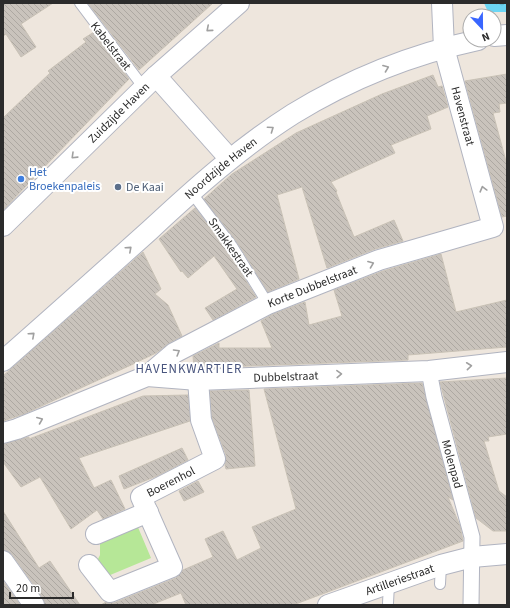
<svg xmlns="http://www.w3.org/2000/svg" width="510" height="608" font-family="'Source Sans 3',sans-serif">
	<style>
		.grass { fill: #b6e797 }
		.water { fill: url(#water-ripples) }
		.building { fill: url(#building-back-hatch); stroke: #c9c2b6 }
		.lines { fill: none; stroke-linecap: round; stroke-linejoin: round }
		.service-casing { stroke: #b1b4c0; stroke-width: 12 }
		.pedestrian-casing { stroke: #b1b4c0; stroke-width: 17 }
		.minor-casing { stroke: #b1b4c0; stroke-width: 22 }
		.service { stroke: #fff; stroke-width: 10 }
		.pedestrian { stroke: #fff; stroke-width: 15 }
		.minor { stroke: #fff; stroke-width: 20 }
		.oneway { stroke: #a0a0a0 }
		.shop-dot { fill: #3f7fe0; stroke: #fff; stroke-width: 1.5 }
		.service-dot { fill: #5c6f8a; stroke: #fff; stroke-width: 1.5 }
		.labels { text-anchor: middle; stroke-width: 4; stroke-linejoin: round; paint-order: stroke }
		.street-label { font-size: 12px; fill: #2b2b2b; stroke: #fff }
		.shop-label { font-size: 12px; fill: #366cbe; stroke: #fff; text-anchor: start }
		.service-label { font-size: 12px; fill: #4e5e75; stroke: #fff; text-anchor: start }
		.neighbourhood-label { font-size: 13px; letter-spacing: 1px; fill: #49557e; stroke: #fff }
	</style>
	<defs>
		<pattern id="water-ripples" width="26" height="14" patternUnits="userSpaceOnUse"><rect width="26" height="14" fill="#6cd6f4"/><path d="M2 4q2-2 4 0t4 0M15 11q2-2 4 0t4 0" fill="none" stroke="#5eb8d1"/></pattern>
		<pattern id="building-back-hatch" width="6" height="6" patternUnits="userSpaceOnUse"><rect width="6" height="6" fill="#c9c3bc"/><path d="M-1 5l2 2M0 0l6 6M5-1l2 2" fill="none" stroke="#ada8a2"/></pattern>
	</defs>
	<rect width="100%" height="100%" fill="#eee6dd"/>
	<path class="grass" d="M137 525 151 558 103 578 96 563 100 555V541Z"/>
	<path class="water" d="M484 3H507V12H488Z"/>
	<path class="building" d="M3 3H53L21 24 36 47 21 57 6 34 3 36Z
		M88 3H213L139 70Z
		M94 32 129 79 3 210V118L50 73 48 71 86 42 83 39Z
		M507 74V103L499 104 500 112 493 113 507 165V216L502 217 465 81Z
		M433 75 438 87 442 86 448 107 427 116 431 129 391 145 395 153 331 182 337 191 336 192 354 237 394 220 403 241 375 249 327 268 302 187 277 195 299 279 268 292 237 242 204 199 232 174 296 133 382 94Z
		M195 208 227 250 256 297 213 320 205 308 237 289 214 256 188 278 182 271 181 272 159 239Z
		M143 252 161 289 155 294 168 305 182 336 169 343 156 353 131 365 24 414 3 421V376Z
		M441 254 456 312 507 300V347L408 355V360L194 368 193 356 219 343V348H272L261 321 273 314 305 302 309 325 342 316 334 290 383 271Z
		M507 378V434L488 437 489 441H484L499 491 507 497V531H493L476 518 440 382Z
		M422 383 453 500 448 497 460 526 463 541 293 605H186L181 593 151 605H101L106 602 114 603 176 578 183 570 213 557 205 539 223 531 237 560 261 548 252 527 296 509 264 389Z
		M249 390 255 466 226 469 225 465 226 455 212 418 210 391Z
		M188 395 190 421 79 458 94 488 111 480 125 509 103 519 97 510 71 529 40 477 21 487 3 462V444L29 437V439L143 396Z
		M182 448 188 460 157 476 124 489 119 476Z
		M198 481 204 492 184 501 179 491Z
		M3 511 39 568 50 561 80 605H45L43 598 12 554 3 550Z
		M3 581 20 605H3Z"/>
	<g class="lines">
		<defs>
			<path id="service" d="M80 3 144 88
				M191 192 232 246 268 304
				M440 584 441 565
				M388 603 389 584"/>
			<g id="pedestrian">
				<path id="s1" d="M429 371 434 397 472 537 471 605"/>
			</g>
			<g id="minor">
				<path d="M494 36 507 35"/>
				<path d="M156 76 229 158"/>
				<path id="s2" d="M3 226 156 76 239 3"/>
				<path id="s3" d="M3 361C52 318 101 274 150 230 195 188 241 147 293 114 350 79 413 54 478 40"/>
				<path id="s4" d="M147 376 174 353 268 304 379 260 493 227 444 48 442 3"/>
				<path id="s5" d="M3 433 17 429 147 376 198 380 429 371 507 362"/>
				<path d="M96 534 148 512"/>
				<path d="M3 561 34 605"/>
				<path id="s6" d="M89 565 110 592 172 567 141 497 215 459 201 420 198 380"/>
				<path id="s7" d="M328 605 441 565 472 557 507 554"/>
			</g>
		</defs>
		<use href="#service" class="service-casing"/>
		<use href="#pedestrian" class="pedestrian-casing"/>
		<use href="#minor" class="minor-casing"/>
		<use href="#service" class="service"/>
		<use href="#pedestrian" class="pedestrian"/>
		<use href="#minor" class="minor"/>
	</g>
	<defs><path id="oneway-chevron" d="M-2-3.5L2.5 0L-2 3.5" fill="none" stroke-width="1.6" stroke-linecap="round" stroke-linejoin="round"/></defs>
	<g class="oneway">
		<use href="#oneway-chevron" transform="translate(209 29) rotate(139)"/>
		<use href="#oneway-chevron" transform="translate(386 68) rotate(-21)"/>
		<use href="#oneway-chevron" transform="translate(271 129) rotate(-35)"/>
		<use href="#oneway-chevron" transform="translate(74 156) rotate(136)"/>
		<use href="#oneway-chevron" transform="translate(483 189) rotate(-105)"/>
		<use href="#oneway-chevron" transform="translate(129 249) rotate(-42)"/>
		<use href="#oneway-chevron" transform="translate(371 264) rotate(-21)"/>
		<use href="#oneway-chevron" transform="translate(32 335) rotate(-42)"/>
		<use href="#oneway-chevron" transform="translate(177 352) rotate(-31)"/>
		<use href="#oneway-chevron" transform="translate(469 366) rotate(-6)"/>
		<use href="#oneway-chevron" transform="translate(339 374) rotate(-2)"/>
		<use href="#oneway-chevron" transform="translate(40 420) rotate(-22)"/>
	</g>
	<circle class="shop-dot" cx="21" cy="179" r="4"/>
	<circle class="service-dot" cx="118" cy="187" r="4"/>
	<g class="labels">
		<g class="street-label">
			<text transform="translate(111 46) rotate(52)" y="4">Kabelstraat</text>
			<text dy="4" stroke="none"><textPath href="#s2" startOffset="162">Zuidzijde Haven</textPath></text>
			<text transform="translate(463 116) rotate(75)" y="4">Havenstraat</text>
			<text dy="4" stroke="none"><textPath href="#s3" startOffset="291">Noordzijde Haven</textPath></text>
			<text transform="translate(231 247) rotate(55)" y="4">Smakkestraat</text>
			<text dy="4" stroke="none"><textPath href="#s4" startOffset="189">Korte Dubbelstraat</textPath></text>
			<text dy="4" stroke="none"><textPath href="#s5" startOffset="294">Dubbelstraat</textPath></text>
			<text dy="4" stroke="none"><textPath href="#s1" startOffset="96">Molenpad</textPath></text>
			<text dy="4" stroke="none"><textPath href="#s6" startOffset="211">Boerenhol</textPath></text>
			<text dy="4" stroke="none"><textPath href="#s7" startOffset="76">Artilleriestraat</textPath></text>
		</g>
		<g class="shop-label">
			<text x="29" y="176">Het<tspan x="29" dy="14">Broekenpaleis</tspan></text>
		</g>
		<g class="service-label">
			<text x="126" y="191">De Kaai</text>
		</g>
		<g class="neighbourhood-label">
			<text x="189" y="373">HAVENKWARTIER</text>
		</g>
	</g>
	<rect width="510" height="608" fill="none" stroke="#2b2b2b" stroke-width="8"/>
	<g transform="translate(482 28) rotate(158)"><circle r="19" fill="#ffffff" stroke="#aaaaaa"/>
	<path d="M0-3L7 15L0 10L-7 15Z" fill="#3966ff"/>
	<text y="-6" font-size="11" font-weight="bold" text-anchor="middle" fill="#2b2b2b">N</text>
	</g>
	<path d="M10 592v6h63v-6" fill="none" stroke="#2b2b2b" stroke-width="2"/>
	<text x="16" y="592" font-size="12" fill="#2b2b2b" stroke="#ffffff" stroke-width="3" paint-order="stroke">20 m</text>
</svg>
